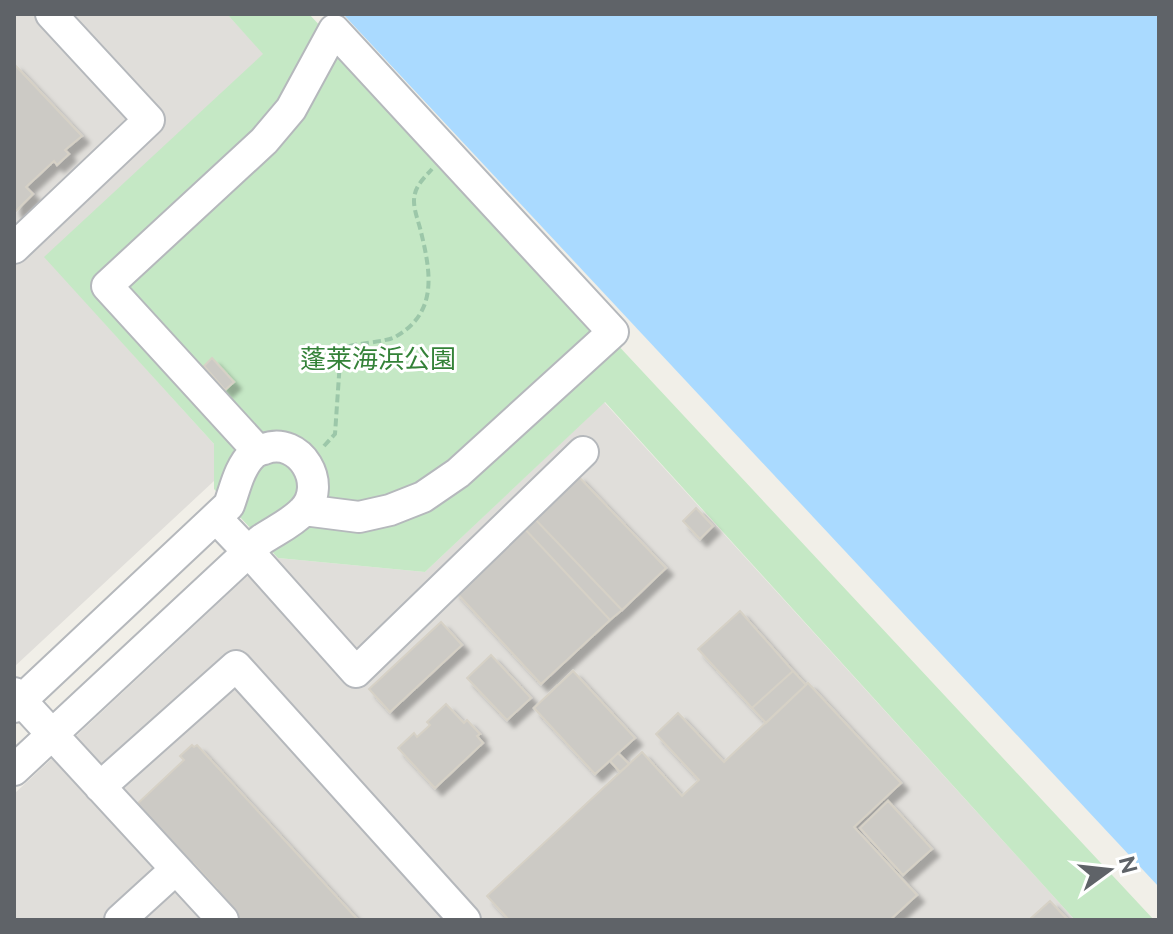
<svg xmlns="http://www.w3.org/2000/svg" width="1173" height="934" font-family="Raleway,'Noto Sans JP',sans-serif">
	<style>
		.industrial { fill: #e0deda }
		.green { fill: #c5e8c5 }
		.water { fill: #aadaff }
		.building { fill: #cccac5; stroke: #d6d1c6; stroke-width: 2; filter: url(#shadow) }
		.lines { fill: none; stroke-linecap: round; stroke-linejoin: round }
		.minor-casing { stroke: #b5b8bc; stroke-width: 34 }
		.path { stroke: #9cc7a9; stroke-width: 4; stroke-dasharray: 8 4; stroke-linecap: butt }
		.minor { stroke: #fff; stroke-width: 30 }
		.labels { text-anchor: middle; stroke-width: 6; stroke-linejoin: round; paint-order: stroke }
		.park-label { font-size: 26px; fill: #348238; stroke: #fff }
	</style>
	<defs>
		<filter id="shadow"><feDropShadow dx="7" dy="7" stdDeviation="2" flood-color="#0004"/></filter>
	</defs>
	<rect width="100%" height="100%" fill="#f1efe8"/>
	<path class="industrial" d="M14 14H227L264 54 45 257 214 444V481L14 667Z
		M604 402 1075 920H14V794L241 582 274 554 278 558 425 572Z"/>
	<path class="green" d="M227 14H309L1154 920H1075L605 402 425 572 278 558 214 489V444L44 257 263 54Z"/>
	<path class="water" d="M343 14H1159V887Z"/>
	<path class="building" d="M14 64 82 136 65 150 69 154 57 165 54 161 26 187 33 194 16 211 14 208Z
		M212 358 234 382 225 390 204 366Z
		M577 475 666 568 622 610 533 517Z
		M696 508 713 526 700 539 683 521Z
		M533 517 622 610 610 620 522 526Z
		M522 526 610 620 541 684 454 590Z
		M740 611 793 671 752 708 698 649Z
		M441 622 462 645 390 712 369 689Z
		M491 655 531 698 507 720 467 678Z
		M573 671 635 738 595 774 534 708Z
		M793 671 806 685 766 723 752 708Z
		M808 683 901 783 854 827 917 895 890 920H509L487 896 642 752 682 796 699 780 656 734 678 713 724 762Z
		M446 704 464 723 467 720 480 734 477 736 483 743 435 788 398 748 414 733 417 737 430 725 427 722Z
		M192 745 194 747 197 745 358 920H236L212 894 217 889 193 863 187 869 136 805 184 760 180 756Z
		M618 753 629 764 620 772 610 761Z
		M888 801 932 849 903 875 860 828Z
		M1050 901 1068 920H1029Z"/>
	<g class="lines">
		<defs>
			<path id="minor" d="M14 248 149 120 51 14
				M258 451 107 286 264 141 291 109 334 30 613 332 458 473 423 497 390 510 359 517 304 510
				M216 518 256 560 356 672 583 452
				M14 693 223 920
				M14 707 229 505C235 489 239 467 253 454 256 451 259 450 264 449 300 435 329 485 303 511 292 523 274 531 261 540L14 770
				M100 787 236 666 465 920
				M120 920 176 869"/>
		</defs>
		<use href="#minor" class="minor-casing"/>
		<path class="path" d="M324 446 335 434 340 361 346 347C359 343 385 342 395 337 438 313 431 273 421 232 419 223 414 211 414 201 414 187 423 179 432 169"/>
		<use href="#minor" class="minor"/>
	</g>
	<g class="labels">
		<g class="park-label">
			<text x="378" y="368">蓬莱海浜公園</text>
		</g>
	</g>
	<rect width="1173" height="934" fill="none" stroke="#5f6368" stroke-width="32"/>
	<g transform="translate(1109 870) rotate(75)" stroke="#ffffff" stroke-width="6" paint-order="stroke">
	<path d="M0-6L14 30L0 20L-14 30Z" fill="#5f6368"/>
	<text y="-12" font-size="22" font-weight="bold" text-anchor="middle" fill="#5f6368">N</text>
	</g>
</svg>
